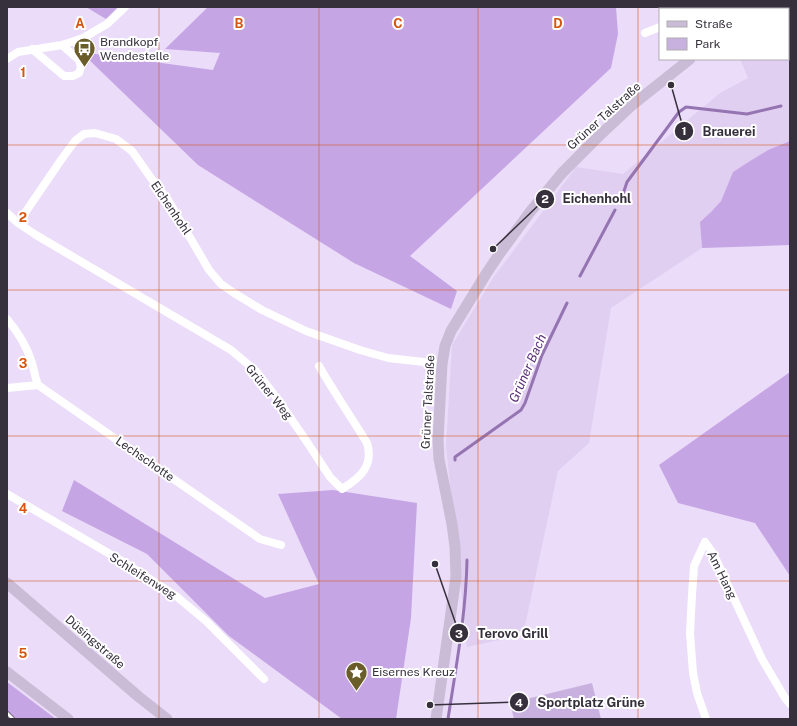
<svg xmlns="http://www.w3.org/2000/svg" width="797" height="726" font-family="'Public Sans',sans-serif">
	<style>
		.built { fill: #e1cff2 }
		.green { fill: #c8b1de }
		.forest { fill: #c6a5e4 }
		.lines { fill: none; stroke-linecap: round; stroke-linejoin: round }
		.stream { stroke: #9575b1; stroke-width: 3 }
		.minor { stroke: #fff; stroke-width: 8 }
		.secondary { stroke: #cabcd6; stroke-width: 11 }
		.rail-casing { stroke: #544d5c; stroke-width: 4.5 }
		.rail { stroke: #fff; stroke-width: 3; stroke-dasharray: 9; stroke-linecap: butt }
		.grid { fill: none; stroke: #d65511; stroke-width: 1; stroke-opacity: 0.55 }
		.labels { text-anchor: middle; stroke-width: 4; stroke-linejoin: round; paint-order: stroke }
		.poi-label { font-size: 12px; fill: #36303c; stroke: #fff; text-anchor: start }
		.street-label { font-size: 12px; fill: #36303c; stroke: #fff }
		.water-label { font-size: 13px; font-style: italic; fill: #5a2f79; stroke: #fff }
		.grid-label { font-size: 13px; text-anchor: middle; font-weight: bold; fill: #d65511; stroke: #fff; stroke-width: 4; stroke-linejoin: round; paint-order: stroke }
		.leader { fill: none; stroke: #36303c; stroke-width: 1.5 }
		.callout-dot { fill: #36303c; stroke: #fff; stroke-width: 1.5 }
		.mark-label { font-size: 12px; text-anchor: middle; font-weight: bold; fill: #fff }
		.callout-label { font-size: 13px; text-anchor: middle; font-weight: bold; fill: #36303c; stroke: #fff; stroke-width: 4; stroke-linejoin: round; paint-order: stroke }
	</style>
	<rect width="100%" height="100%" fill="#ebdcfa"/>
	<path class="built" d="M762 7H790V141L768 150 750 161 733 172 721 201 711 212 700 222 702 248 611 308 589 443 558 471 523 635 467 647 446 446 452 345 493 278 576 167 623 174 720 93 748 78 740 59H788V9H758Z"/>
	<path class="green" d="M592 683 601 719H514L510 703Z"/>
	<path class="forest" d="M86 7H118L106 19Z
		M208 7H616L618 34 611 68 410 256 457 291 451 309 354 263 198 165 81 52 213 70 220 53 165 49Z
		M790 141V245L702 248 700 222 711 212 721 201 733 172 750 161 768 150Z
		M790 372V576L755 523 678 503 659 465Z
		M74 480 265 598 319 584 278 494 333 490 417 503 411 618 396 719H342L229 636 147 554 62 511Z
		M7 682 56 719H7Z"/>
	<g class="lines">
		<path class="stream" d="M623 194 627 182 679 112 686 107 747 114 781 106
			M580 276 615 210
			M455 460V457L521 410 525 403 542 355 567 303
			M448 719C456 667 466 614 467 560"/>
		<path class="minor" d="M703 9 707 7
			M645 33 660 27
			M32 49 64 76H73L79 73 81 67 79 60 62 45
			M7 59 18 52 62 45 83 38 107 24 125 7
			M7 213 18 223 36 235 231 350 256 371 279 401 305 439 330 477 342 489C360 478 374 466 367 443 351 417 334 392 319 366
			M18 223 61 160 75 141 84 134 95 133 116 139 132 151 151 178 168 200 209 270 221 284 234 293 262 310 306 331 360 350 388 358 442 364
			M7 319C18 332 27 347 32 363 34 370 35 378 38 385
			M7 388 38 385 260 539 281 545
			M7 494 127 564 176 596 206 621 264 679
			M706 719 697 693 693 673 690 633 692 595 694 566 705 542 713 553 762 659 785 698 790 704"/>
		<path class="secondary" d="M754 9 758 7
			M7 583 139 697 167 719
			M7 672 68 719
			M436 719 456 577 455 547 452 524 439 459 438 440 442 364 445 346 451 331 486 274 500 253 530 212 562 173 599 136 631 106 690 59"/>
		<defs>
			<path id="rail" d="M7 713 13 719"/>
		</defs>
		<use href="#rail" class="rail-casing"/>
		<use href="#rail" class="rail"/>
	</g>
	<path class="grid" d="M159 7V719M319 7V719M478 7V719M638 7V719M7 145H790M7 290H790M7 436H790M7 581H790"/>
	<defs>
		<symbol id="bus-pin" viewBox="-11 -11 22 30"><path d="M0 17L-7.5 6A9.5 9.5 0 1 1 7.5 6Z" fill="#6b5d2a" stroke="#fff"/><path d="M-5-6H5V4H4V6H2V4H-2V6H-4V4H-5ZM-3.5-4V0h7V-4ZM-3.5 1.2v1.5H-2V1.2ZM2 1.2v1.5H3.5V1.2Z" fill="#fff"/></symbol>
		<symbol id="sight-pin" viewBox="-11 -11 22 30"><path d="M0 17L-7.5 6A9.5 9.5 0 1 1 7.5 6Z" fill="#6b5d2a" stroke="#fff"/><path d="M0-6L1.8-2.2L6-1.7L2.9 1.2L3.7 5.4L0 3.3L-3.7 5.4L-2.9 1.2L-6-1.7L-1.8-2.2Z" fill="#fff"/></symbol>
	</defs>
	<g fill-rule="evenodd">
		<use href="#bus-pin" x="72" y="36" width="25" height="34"/>
		<use href="#sight-pin" x="344" y="660" width="25" height="34"/>
	</g>
	<g class="labels">
		<g class="poi-label">
			<text x="100" y="46">Brandkopf<tspan x="100" dy="14">Wendestelle</tspan></text>
			<text x="372" y="676">Eisernes Kreuz</text>
		</g>
		<g class="street-label">
			<text transform="translate(604 116) rotate(-42)" y="4">Grüner Talstraße</text>
			<text transform="translate(171 208) rotate(56)" y="4">Eichenhohl</text>
			<text transform="translate(269 392) rotate(51)" y="4">Grüner Weg</text>
			<text transform="translate(428 402) rotate(-87)" y="4">Grüner Talstraße</text>
			<text transform="translate(145 459) rotate(35)" y="4">Lechschotte</text>
			<text transform="translate(722 575) rotate(64)" y="4">Am Hang</text>
			<text transform="translate(143 576) rotate(32)" y="4">Schleifenweg</text>
			<text transform="translate(95 642) rotate(41)" y="4">Düsingstraße</text>
		</g>
		<g class="water-label">
			<text transform="translate(527 368) rotate(-66)" y="5">Grüner Bach</text>
		</g>
	</g>
	<g class="grid-label">
		<text x="80" y="28">A</text>
		<text x="239" y="28">B</text>
		<text x="398" y="28">C</text>
		<text x="558" y="28">D</text>
		<text x="23" y="77">1</text>
		<text x="23" y="222">2</text>
		<text x="23" y="368">3</text>
		<text x="23" y="513">4</text>
		<text x="23" y="658">5</text>
	</g>
	<path class="leader" d="M671 85L684 131M493 249L545 199M435 564L459 633M430 705L519 702"/>
	<g class="callout-dot">
		<circle cx="671" cy="85" r="4"/>
		<circle cx="493" cy="249" r="4"/>
		<circle cx="435" cy="564" r="4"/>
		<circle cx="430" cy="705" r="4"/>
		<circle cx="684" cy="131" r="10"/>
		<circle cx="545" cy="199" r="10"/>
		<circle cx="459" cy="633" r="10"/>
		<circle cx="519" cy="702" r="10"/>
	</g>
	<g class="mark-label">
		<text x="684" y="135">1</text>
		<text x="545" y="203">2</text>
		<text x="459" y="638">3</text>
		<text x="519" y="707">4</text>
	</g>
	<g class="callout-label">
		<text x="729" y="136">Brauerei</text>
		<text x="597" y="203">Eichenhohl</text>
		<text x="513" y="638">Terovo Grill</text>
		<text x="591" y="707">Sportplatz Grüne</text>
	</g>
	<rect width="797" height="726" fill="none" stroke="#36303c" stroke-width="16"/>
	<rect x="659" y="8" width="130" height="52" fill="#ffffff" stroke="#afacb1"/>
	<rect x="667" y="21" width="20" height="6" fill="#cabcd6" stroke="#afacb1"/>
	<text x="695" y="28" font-size="12" fill="#36303c">Straße</text>
	<rect x="667" y="38" width="20" height="12" fill="#c8b1de" stroke="#afacb1"/>
	<text x="695" y="48" font-size="12" fill="#36303c">Park</text>
</svg>
